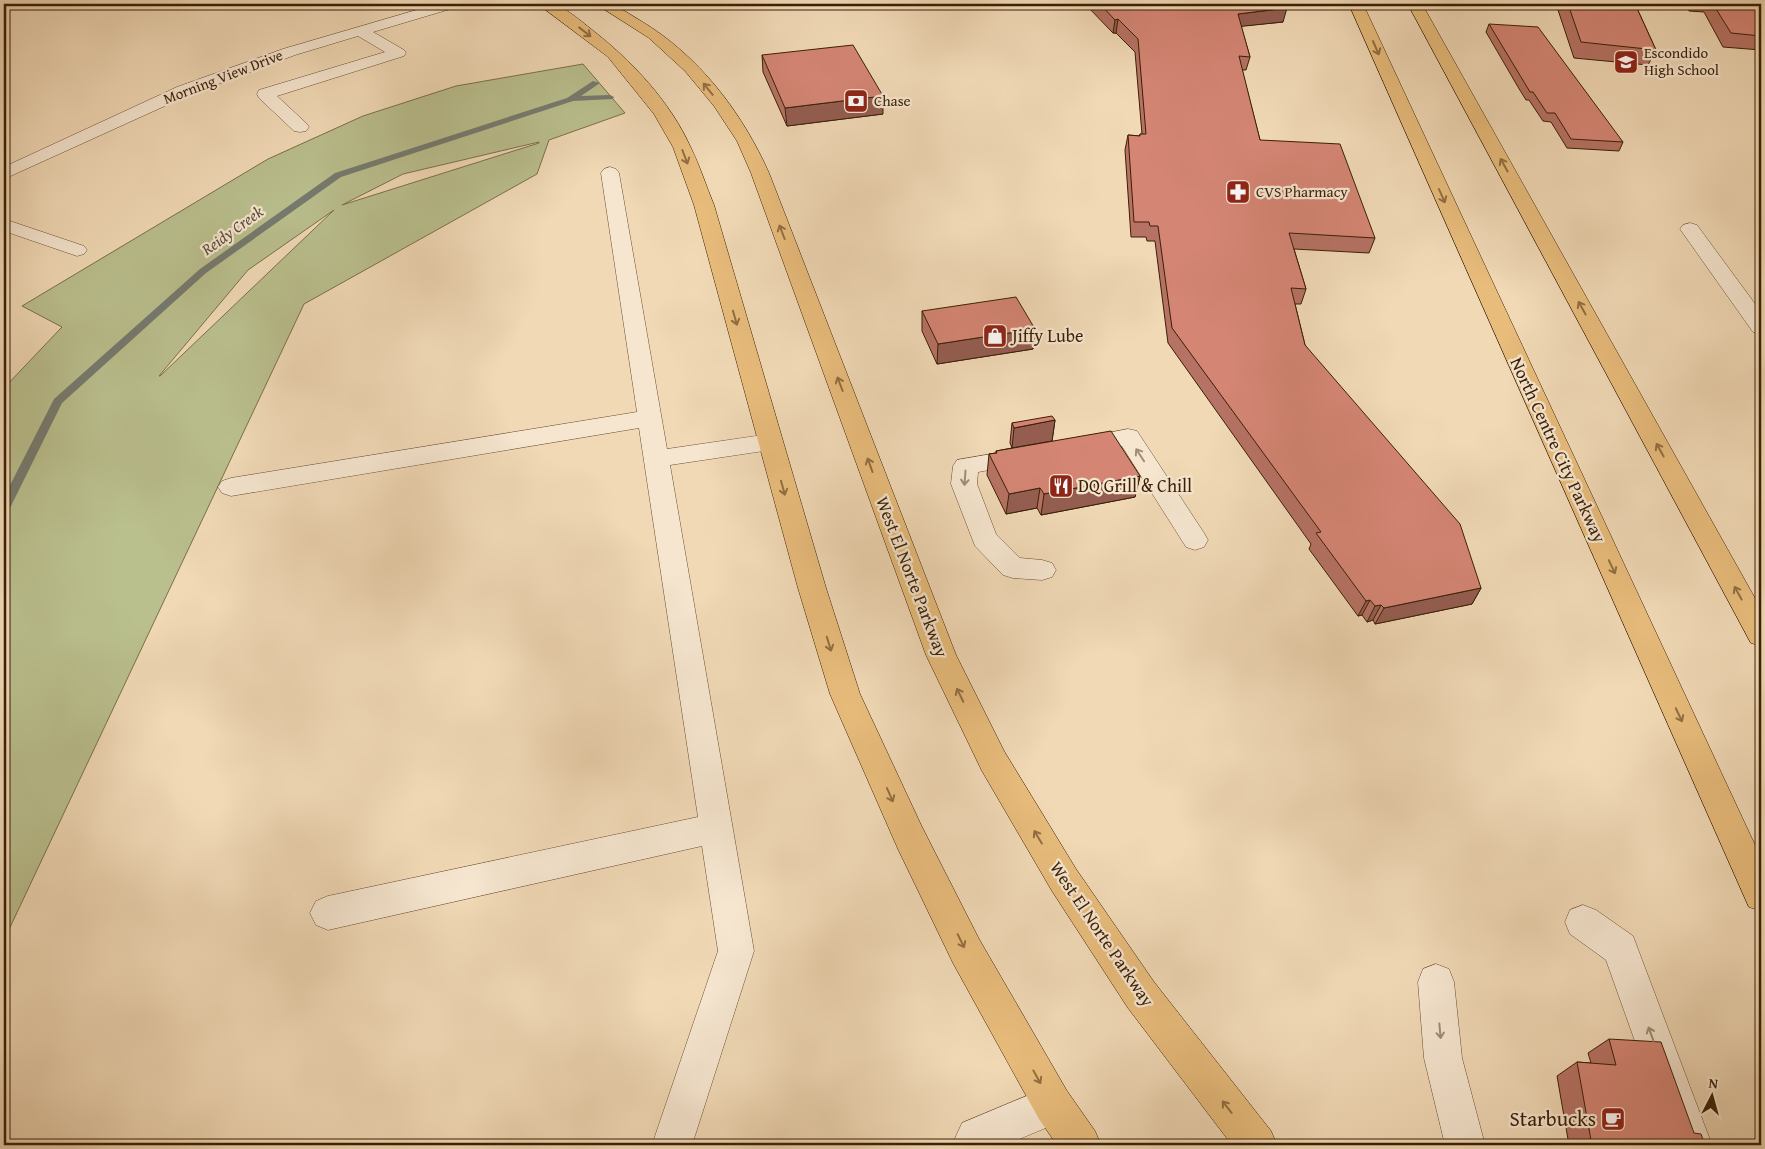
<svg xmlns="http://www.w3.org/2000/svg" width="1765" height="1149" font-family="'Gentium Book Plus',serif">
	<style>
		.green { fill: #babf8e; stroke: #7a6f4a; fill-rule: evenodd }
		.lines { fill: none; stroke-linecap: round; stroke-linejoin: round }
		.stream { fill: #767b70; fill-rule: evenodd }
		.minor-casing { stroke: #684e31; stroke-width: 1 }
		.major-casing { stroke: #3a1f05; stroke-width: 1 }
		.highway-casing { stroke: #3a1f05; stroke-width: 1 }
		.path { stroke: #3a1f05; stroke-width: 2; stroke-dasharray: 2.5 1; stroke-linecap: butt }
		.minor { fill: #f6e6d0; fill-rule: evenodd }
		.major { fill: #e8bc7b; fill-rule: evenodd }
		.highway { fill: #e8bc7b; fill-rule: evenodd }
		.wall { fill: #b67264; stroke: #3a1f05 }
		.shaded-wall { fill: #945d51; stroke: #3a1f05 }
		.building { fill: #d48574; stroke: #3a1f05 }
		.oneway { stroke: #916e40 }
		.oneway2 { stroke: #a18c75 }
		.labels { text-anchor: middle; stroke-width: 4.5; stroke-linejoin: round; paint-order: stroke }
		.far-poi-label { font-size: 15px; fill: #3a1f05; stroke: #f6e6d0; text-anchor: start }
		.far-street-label { font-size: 15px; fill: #3a1f05; stroke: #f6e6d0 }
		.far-water-label { font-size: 16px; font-style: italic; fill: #584d3b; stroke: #f6e6d0 }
		.poi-label { font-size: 18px; fill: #3a1f05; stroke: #f6e6d0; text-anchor: start }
		.street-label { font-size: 18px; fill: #3a1f05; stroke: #f6e6d0 }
		.near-poi-label { font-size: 21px; fill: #3a1f05; stroke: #f6e6d0; text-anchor: end }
	</style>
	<rect width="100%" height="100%" fill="#f1d9b6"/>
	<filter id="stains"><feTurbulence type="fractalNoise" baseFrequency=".004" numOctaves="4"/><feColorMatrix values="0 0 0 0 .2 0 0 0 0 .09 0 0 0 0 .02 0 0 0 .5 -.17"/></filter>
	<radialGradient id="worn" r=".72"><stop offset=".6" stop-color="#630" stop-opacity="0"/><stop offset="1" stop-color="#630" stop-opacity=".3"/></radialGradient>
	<path class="green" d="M583 64 625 113 549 140 537 174 304 304 4 940V388L62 327 22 306 268 159 363 116 456 86ZM539 142V143L342 205 403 174ZM334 210 160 376H159L248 270Z"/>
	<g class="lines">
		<path class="stream" d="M593 81 600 83 581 96 610 95 614 97 613 99 573 101 341 177 206 273 62 403 10 508 4 512V497L54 399 200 269 335 173 567 98Z"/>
		<defs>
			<path id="minor" d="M437 4H459L457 7 373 32 404 50 406 53 404 56 277 96 306 123 309 127 306 131 300 132 294 131 259 98 257 94 259 90 385 52 358 36 295 55 189 95 4 179V167L177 87 283 49Z
				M610 167 616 169 619 173 667 449 770 434 779 436 782 442 779 448 770 450 670 465 754 951 692 1145H652L718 951 702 846 328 930 316 925 310 913 316 901 328 896 698 817 639 428 231 496 222 493 218 487 222 481 231 478 637 412 601 173 604 169Z
				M4 219 84 246 87 250 84 254 77 256 4 231Z
				M1690 223 1697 225 1761 312V333L1753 332 1680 229 1683 225Z
				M1128 429 1137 431 1204 533 1208 540 1204 547 1195 550 1186 547 1122 446 1081 454 1072 452 1069 446 1072 440Z
				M1026 448 1035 450 1038 456 1035 462 978 472 977 484 996 534 1020 558 1042 560 1052 563 1056 570 1052 577 1042 580 1013 578 1003 575 975 546 951 484 953 466 957 460Z
				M1583 905 1596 910 1633 936 1712 1145H1672L1606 960 1570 934 1565 922 1570 910Z
				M1436 964 1449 969 1454 982 1462 1058 1485 1145H1445L1424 1058 1418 982 1423 969Z
				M1053 1085 1067 1091 1073 1105 1067 1119 1005 1145H952L962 1123Z"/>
			<path id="major" d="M538 4C561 2 573 15 591 29 631 60 670 101 691 148 700 166 706 186 714 205L826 588 860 694 922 827 979 939 1067 1091 1095 1131 1101 1145H1057L1039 1119 953 963 898 849 830 694 798 588 694 205 673 147 654 114 608 57Z
				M596 4C616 3 624 11 641 21 698 55 742 112 769 173L956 655 1004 751 1076 869 1154 982 1271 1131 1277 1145H1232L1128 1008 1052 891 982 771 926 655 751 173 737 141 714 106 685 71 649 38Z"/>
			<path id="highway" d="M1349 4H1363L1761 858V911L1749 907Z
				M1408 4H1422L1761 609V646L1751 643Z"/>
		</defs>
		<use href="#minor" class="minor-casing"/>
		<use href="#major" class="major-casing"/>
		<use href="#highway" class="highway-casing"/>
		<path class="path" d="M480 8 493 4"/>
		<use href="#minor" class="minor"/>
		<use href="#major" class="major"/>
		<use href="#highway" class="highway"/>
	</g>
	<path class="wall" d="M1085 4H1281L1283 22 1241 26 1250 57 1246 70H1242L1260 140 1375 238 1369 253 1294 249 1306 289 1301 304H1295L1305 345 1481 588 1472 604 1375 624 1373 620 1367 622 1362 615 1358 616 1309 549 1311 544 1168 343 1155 241H1147L1146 237H1131L1125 150 1128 135 1140 136V134H1142L1135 52 1116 33H1113Z
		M1556 4H1635L1656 50 1648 65 1574 58Z
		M1686 4H1761V50L1723 47 1704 12 1689 11Z
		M1489 24 1623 142 1619 151 1567 148 1551 122 1543 121 1529 100H1526L1518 87 1486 32Z
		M762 55 883 114 787 126 763 72Z
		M922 311 1035 329 1033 349 937 364 922 331Z
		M1055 420 1052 441 1140 476 1135 497 1041 515 1037 508 1006 514 987 475 989 454 996 453V451L1012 448 1010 443 1012 423Z
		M1609 1039 1694 1133 1705 1145H1569L1557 1076 1577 1062 1591 1063 1588 1053Z"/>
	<path class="shaded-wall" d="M1287 8 1283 22 1235 27 1238 14Z
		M1118 19 1116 33H1113L1115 20Z
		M883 96V114L787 126 785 108Z
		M1035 329 1033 349 937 364 938 344Z
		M1055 420 1052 441 1012 448 1014 428Z
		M1140 476 1135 497 1041 515 1044 494Z
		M1040 488 1037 508 1006 514 1009 494Z
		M1481 588 1472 604 1375 624 1384 608Z
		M1370 600 1362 615 1358 616 1366 601Z
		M1381 605 1373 620 1367 622 1375 606Z"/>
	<path class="building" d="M1100 4H1281L1287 8 1238 14 1250 57 1239 56 1260 140 1340 144 1375 238 1289 233 1306 289 1291 288 1305 345 1460 524 1481 588 1384 608 1381 605 1375 606 1370 600 1366 601 1316 533 1321 532 1172 328 1158 226H1150L1149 222H1134L1128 135 1140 136V134H1146L1138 39 1118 19 1115 20Z
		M1568 4H1635L1656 50 1581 42Z
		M1713 4H1761V36L1731 33Z
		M1489 24 1538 27 1623 142 1571 139 1555 113H1547L1533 92H1530Z
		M853 45 883 96 785 108 762 55Z
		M1016 297 1035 329 938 344 922 311Z
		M1052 416 1055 420 1014 428 1012 423Z
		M1111 431 1140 476 1044 494 1040 488 1009 494 989 454 997 453 996 451Z
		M1609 1039 1661 1042 1694 1133 1701 1134 1705 1145H1593L1591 1140 1577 1062 1616 1065Z"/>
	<defs><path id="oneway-shaft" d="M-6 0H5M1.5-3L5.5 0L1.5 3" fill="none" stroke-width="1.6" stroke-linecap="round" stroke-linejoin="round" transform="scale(1.25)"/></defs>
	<g class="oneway">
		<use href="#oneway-shaft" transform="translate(585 32) rotate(38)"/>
		<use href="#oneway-shaft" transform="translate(1376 48) rotate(66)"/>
		<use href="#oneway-shaft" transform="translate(708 89) rotate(-129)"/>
		<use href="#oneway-shaft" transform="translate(685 157) rotate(69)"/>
		<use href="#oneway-shaft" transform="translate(1504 165) rotate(-119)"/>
		<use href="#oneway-shaft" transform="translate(1442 196) rotate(66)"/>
		<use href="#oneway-shaft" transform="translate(782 232) rotate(-111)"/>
		<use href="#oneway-shaft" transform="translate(1582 308) rotate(-119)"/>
		<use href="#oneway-shaft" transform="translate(735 318) rotate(74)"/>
		<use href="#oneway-shaft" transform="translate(840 384) rotate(-111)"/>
		<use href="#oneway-shaft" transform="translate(1660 450) rotate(-119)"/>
		<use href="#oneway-shaft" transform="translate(870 465) rotate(-110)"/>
		<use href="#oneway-shaft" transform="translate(783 488) rotate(74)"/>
		<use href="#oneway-shaft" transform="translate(1612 567) rotate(65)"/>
		<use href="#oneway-shaft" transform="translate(1738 593) rotate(-119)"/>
		<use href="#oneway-shaft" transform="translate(829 644) rotate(73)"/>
		<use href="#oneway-shaft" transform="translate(960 695) rotate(-116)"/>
		<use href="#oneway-shaft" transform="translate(1679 715) rotate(65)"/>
		<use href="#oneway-shaft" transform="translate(890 795) rotate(66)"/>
		<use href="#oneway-shaft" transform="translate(1038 837) rotate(-121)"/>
		<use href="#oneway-shaft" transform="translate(961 941) rotate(64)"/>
		<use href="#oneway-shaft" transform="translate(1037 1077) rotate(61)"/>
		<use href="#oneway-shaft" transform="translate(1227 1107) rotate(-128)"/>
	</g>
	<g class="oneway2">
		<use href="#oneway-shaft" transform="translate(1140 455) rotate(-123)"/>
		<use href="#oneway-shaft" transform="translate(965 478) rotate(94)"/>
		<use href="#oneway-shaft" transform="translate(1440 1031) rotate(85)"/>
		<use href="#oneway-shaft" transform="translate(1651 1034) rotate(-110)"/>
	</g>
	<defs>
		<symbol id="school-square" viewBox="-11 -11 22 22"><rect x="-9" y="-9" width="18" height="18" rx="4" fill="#8f2418" stroke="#f6e6d0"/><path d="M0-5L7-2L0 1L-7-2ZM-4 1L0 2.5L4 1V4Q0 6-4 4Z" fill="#fff"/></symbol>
		<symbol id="bank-square" viewBox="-11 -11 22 22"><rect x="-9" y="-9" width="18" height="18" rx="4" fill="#8f2418" stroke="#f6e6d0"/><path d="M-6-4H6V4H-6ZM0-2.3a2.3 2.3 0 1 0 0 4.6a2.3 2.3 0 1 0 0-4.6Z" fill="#fff"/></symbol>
		<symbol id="pharmacy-square" viewBox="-11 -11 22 22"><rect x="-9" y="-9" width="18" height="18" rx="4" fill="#8f2418" stroke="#f6e6d0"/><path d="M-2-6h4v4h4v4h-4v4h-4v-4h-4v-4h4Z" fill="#fff"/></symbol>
		<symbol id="shop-square" viewBox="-11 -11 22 22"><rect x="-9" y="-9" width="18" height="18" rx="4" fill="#8f2418" stroke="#f6e6d0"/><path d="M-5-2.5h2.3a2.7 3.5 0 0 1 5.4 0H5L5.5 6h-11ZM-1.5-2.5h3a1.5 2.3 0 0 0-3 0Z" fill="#fff"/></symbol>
		<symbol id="restaurant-square" viewBox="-11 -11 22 22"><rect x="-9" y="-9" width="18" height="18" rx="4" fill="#8f2418" stroke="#f6e6d0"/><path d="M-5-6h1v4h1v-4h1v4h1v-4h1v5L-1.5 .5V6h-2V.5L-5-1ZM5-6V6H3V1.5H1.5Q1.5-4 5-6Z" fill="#fff"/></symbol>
		<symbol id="cafe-square" viewBox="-11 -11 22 22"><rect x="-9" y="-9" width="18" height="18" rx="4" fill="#8f2418" stroke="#f6e6d0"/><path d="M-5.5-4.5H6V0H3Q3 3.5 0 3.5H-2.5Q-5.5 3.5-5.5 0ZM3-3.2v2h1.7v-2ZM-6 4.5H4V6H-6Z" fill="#fff"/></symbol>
	</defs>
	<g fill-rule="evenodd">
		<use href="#school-square" x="1612" y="48" width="28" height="28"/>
		<use href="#bank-square" x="842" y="87" width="28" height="28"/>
		<use href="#pharmacy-square" x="1224" y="178" width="28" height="28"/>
		<use href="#shop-square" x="981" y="322" width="28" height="28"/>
		<use href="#restaurant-square" x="1047" y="472" width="28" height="28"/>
		<use href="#cafe-square" x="1599" y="1105" width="28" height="28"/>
	</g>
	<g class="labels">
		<g class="far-poi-label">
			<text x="1644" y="58">Escondido<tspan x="1644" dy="17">High School</tspan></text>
			<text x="874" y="106">Chase</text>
			<text x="1256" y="197">CVS Pharmacy</text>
		</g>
		<g class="far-street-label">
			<text transform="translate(223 77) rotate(-21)" y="5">Morning View Drive</text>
		</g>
		<g class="far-water-label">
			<text transform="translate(232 230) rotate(-36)" y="6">Reidy Creek</text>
		</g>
		<g class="poi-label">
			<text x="1012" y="342">Jiffy Lube</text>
			<text x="1078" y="492">DQ Grill &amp; Chill</text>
		</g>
		<g class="street-label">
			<text transform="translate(1558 450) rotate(65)" y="6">North Centre City Parkway</text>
			<text transform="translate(912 577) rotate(69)" y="6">West El Norte Parkway</text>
			<text transform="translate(1102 934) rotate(56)" y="6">West El Norte Parkway</text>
		</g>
		<g class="near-poi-label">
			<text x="1596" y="1126">Starbucks</text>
		</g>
	</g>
	<rect width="1765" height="1149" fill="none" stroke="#f1d9b6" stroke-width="20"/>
	<rect x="5" y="5" width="1755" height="1139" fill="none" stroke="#3a1f05" stroke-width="2.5"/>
	<rect x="10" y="10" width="1745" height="1129" fill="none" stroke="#3a1f05"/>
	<g transform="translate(1712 1096) rotate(6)" stroke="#f6e6d0" stroke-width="4" paint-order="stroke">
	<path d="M0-4L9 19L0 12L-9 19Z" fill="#3a1f05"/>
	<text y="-8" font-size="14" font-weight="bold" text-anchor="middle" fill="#3a1f05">N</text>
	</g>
	<rect width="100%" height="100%" filter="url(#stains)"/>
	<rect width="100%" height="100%" fill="url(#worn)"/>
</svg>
